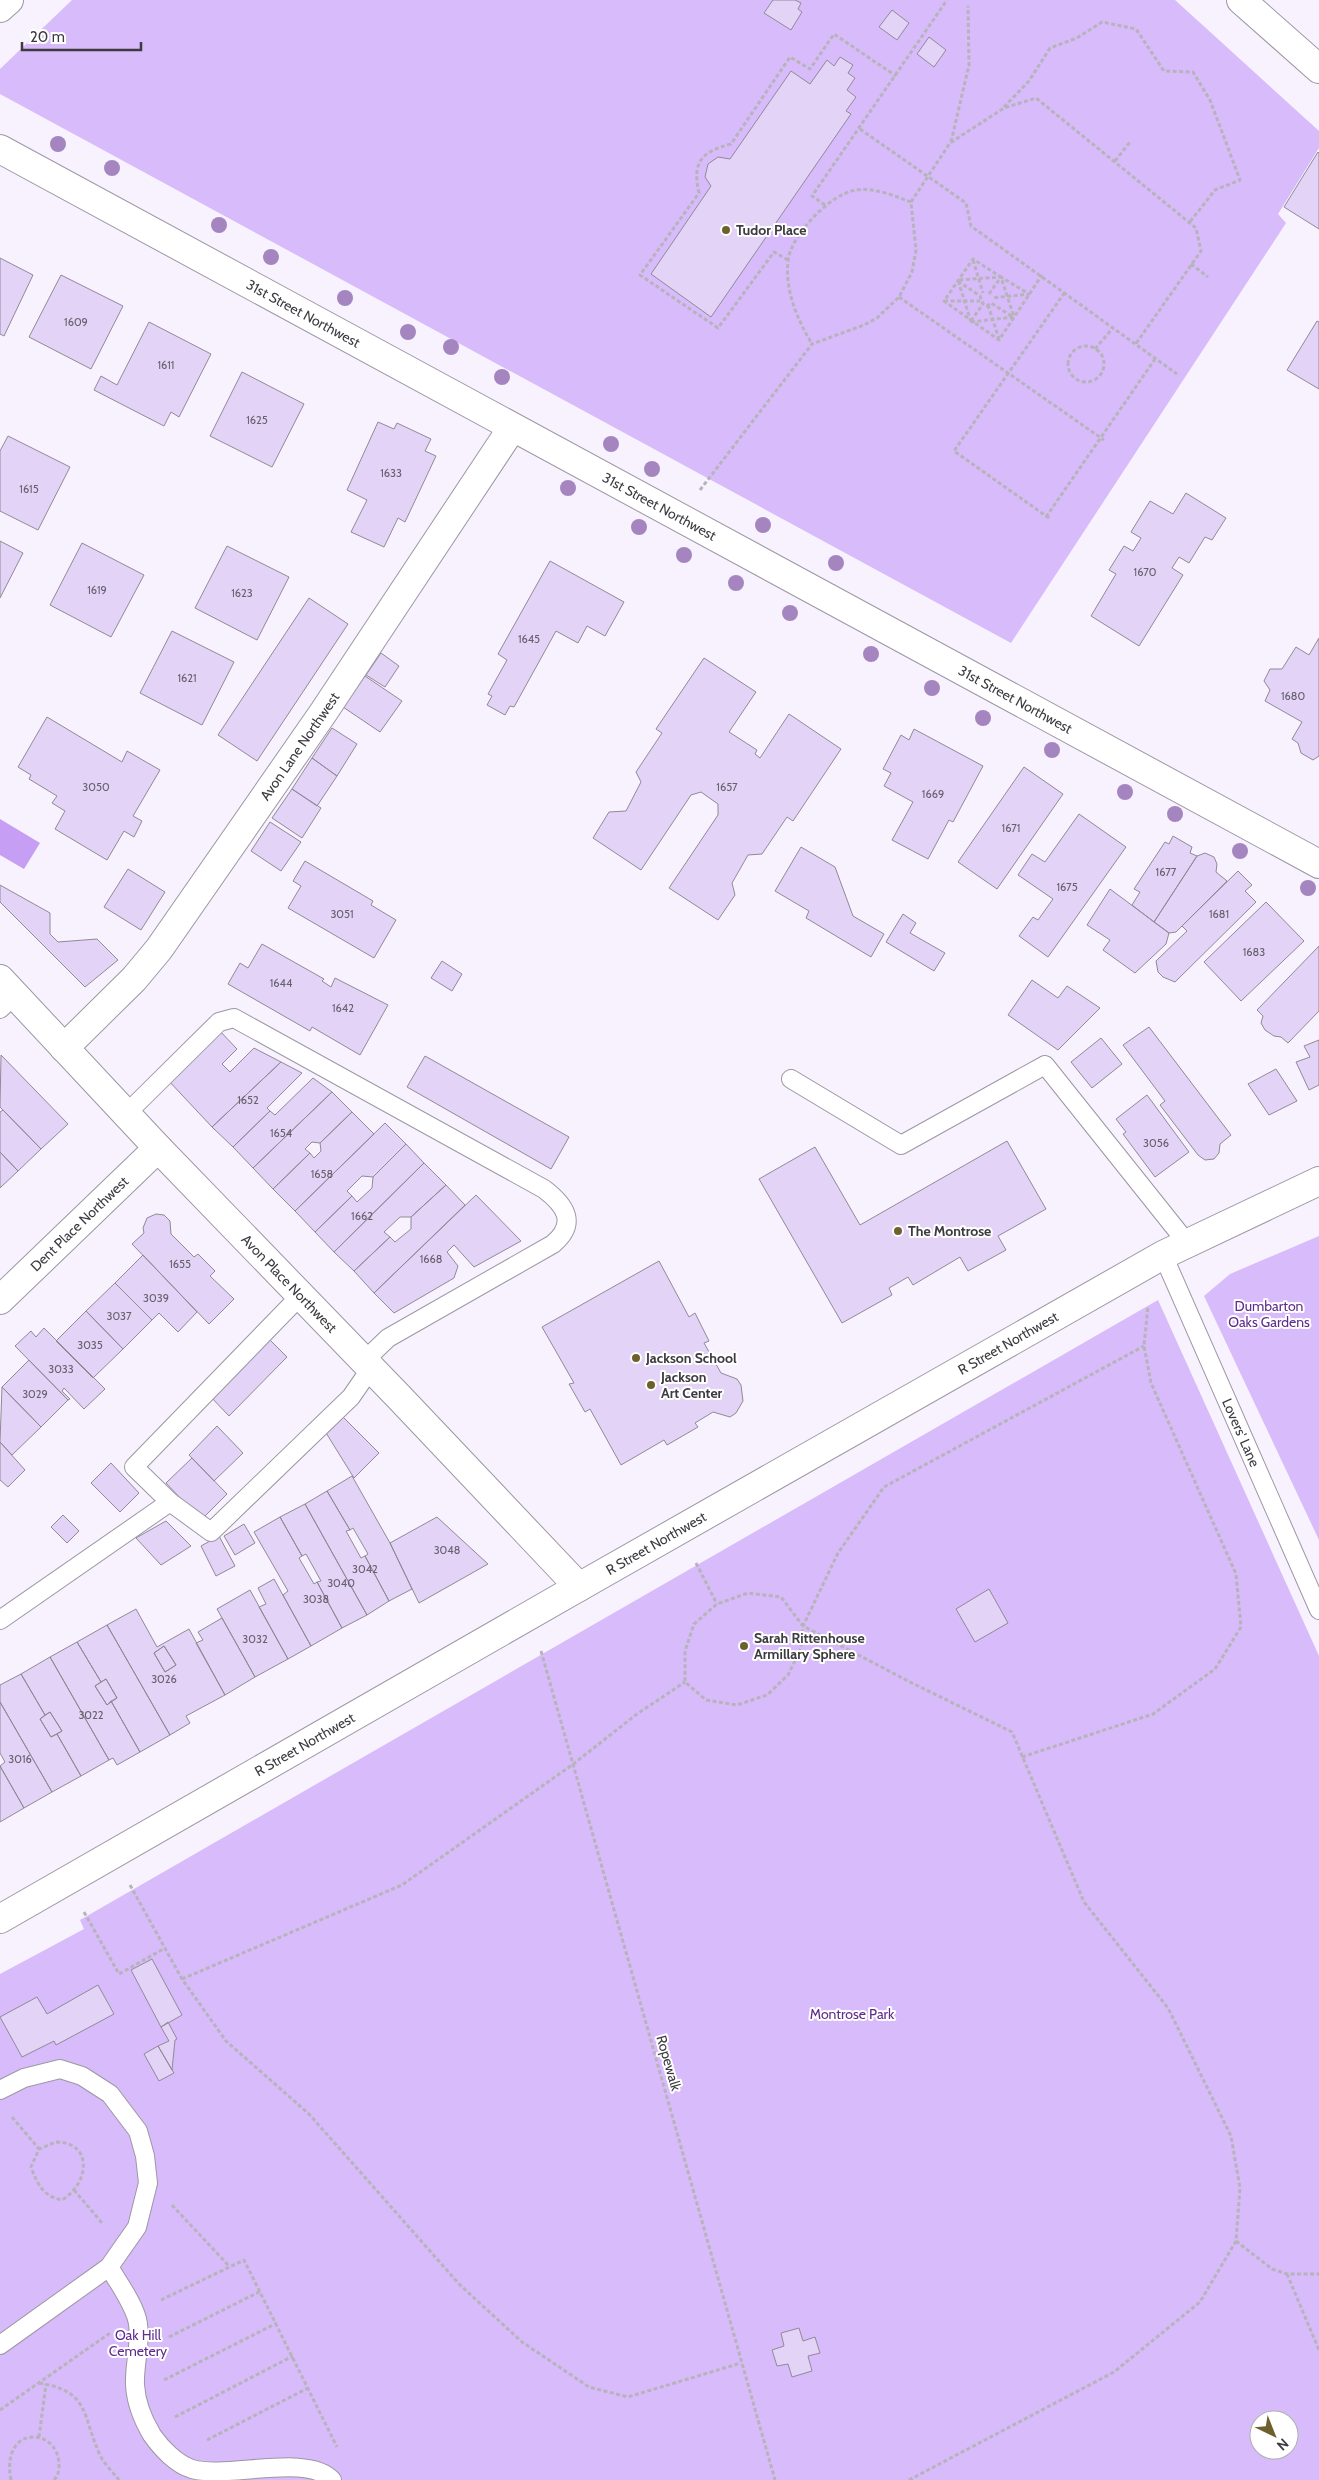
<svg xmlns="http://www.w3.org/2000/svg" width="1319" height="2480" font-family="Cabin,sans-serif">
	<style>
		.green { fill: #d8bbfa; fill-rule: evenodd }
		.water { fill: #c69ef3 }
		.building { fill: #e3d3f6; stroke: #908a97; fill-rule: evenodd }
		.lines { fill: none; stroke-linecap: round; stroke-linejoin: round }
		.service-casing { stroke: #9c97a3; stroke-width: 20 }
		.minor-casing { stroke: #9c97a3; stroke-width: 30 }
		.tertiary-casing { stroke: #9c97a3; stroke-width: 30 }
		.path { stroke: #b7b3bb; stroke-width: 3; stroke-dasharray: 4 2.5; stroke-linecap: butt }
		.service { stroke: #fff; stroke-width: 18 }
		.minor { stroke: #fff; stroke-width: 28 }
		.tertiary { stroke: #fff; stroke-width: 28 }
		.tree { fill: #a485bf }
		.poi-dot { fill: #6d602d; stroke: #fff; stroke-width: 2 }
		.labels { text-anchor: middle; stroke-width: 4; stroke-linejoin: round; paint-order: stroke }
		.number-label { font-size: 11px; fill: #66616e }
		.poi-label { font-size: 14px; font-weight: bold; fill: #3d3b40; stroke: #fff; text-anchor: start }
		.street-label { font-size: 14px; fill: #3d3b40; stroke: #fff }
		.park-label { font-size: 14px; fill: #612c8d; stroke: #fff }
	</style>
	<rect width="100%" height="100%" fill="#f7f2fd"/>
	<path class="green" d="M72 0H1175L1319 131V148L1278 214 1286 223 1011 643 0 94V69Z
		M1319 1236V1540L1204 1296 1230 1274Z
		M1158 1300 1319 1656V2480H0V1974L84 1929 80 1920ZM1259 2420H1289V2450H1259Z"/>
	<path class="water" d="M0 819 40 843 24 869 0 855Z"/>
	<path class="building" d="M773 0H795L801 3 798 9 802 12 791 30 764 13Z
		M892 10 909 23 897 40 879 27Z
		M929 37 946 50 934 67 917 54Z
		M840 57 853 65 848 73 855 78 847 90 856 97 846 111 851 114 711 317 651 274 711 186 705 177 708 164 718 157 730 159 791 71 810 84 827 60 834 66Z
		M1318 152 1319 153V229L1284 207Z
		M0 258 33 275 4 336 0 334Z
		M61 275 123 306 91 369 29 337Z
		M1317 321 1319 322V389L1287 370Z
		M149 322 211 354 179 417 171 412 164 426 94 390 101 376 117 385Z
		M242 372 304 404 272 467 210 436Z
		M378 422 394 429 397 423 431 439 425 451 436 456 405 522 398 518 384 547 351 532 367 500 347 490Z
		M8 436 70 467 38 530 0 511V451Z
		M1186 493 1226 518 1212 540 1205 537 1189 563 1179 557 1172 568 1183 575 1139 646 1091 616 1116 574 1109 570 1124 546 1133 551 1141 538 1131 532 1150 501 1173 514Z
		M0 541 23 553 0 598Z
		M82 543 144 575 111 637 50 605Z
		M227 546 289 577 257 640 195 608Z
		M550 561 624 602 605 636 587 626 578 643 556 631 514 707 510 706 505 715 487 705 492 696 488 694 507 660 498 654Z
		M309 598 348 624 257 761 218 735Z
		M172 631 234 662 202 725 140 693Z
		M1319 638V756L1313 760 1301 753 1298 743 1292 739 1302 722 1265 701 1270 690 1264 681 1270 669H1282L1296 647 1309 655Z
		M381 653 399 666 385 687 366 675Z
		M704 658 756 692 729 732 757 750 755 754 760 758 789 714 841 749 793 821 787 817 762 854 748 855 732 883 735 895 718 920 669 888 718 815V804L701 792 691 795 641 870 593 838 609 812 626 811 641 782 636 772 662 733 656 729Z
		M365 676 402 701 380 732 343 707Z
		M47 717 122 762 127 751 160 770 133 816 142 821 134 837 124 831 107 860 55 829 65 811 52 803 57 796 29 779 31 775 18 767Z
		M332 728 357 744 337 776 312 758Z
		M914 729 983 766 953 822 949 820 928 859 892 840 913 802 884 786 891 773 883 769 901 735 909 740Z
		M312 758 337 776 317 806 292 789Z
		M1024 767 1063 794 997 889 958 862Z
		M292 789 321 808 302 838 272 818Z
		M1079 814 1126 847 1048 957 1019 936 1033 917 1038 920 1053 899 1018 875 1032 854 1045 862Z
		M270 822 301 842 281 871 251 851Z
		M1173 836 1192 847 1190 853 1197 856 1154 922 1132 905 1140 892 1134 889 1165 842 1169 844Z
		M801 847 835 867 853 916 884 934 871 957 806 918 809 911 775 891Z
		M1205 853 1214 857 1217 864 1216 872 1227 881 1176 932 1169 933 1154 922 1197 856Z
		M305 861 373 901 371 905 396 920 374 958 288 908 301 886 293 881Z
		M128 869 165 892 141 930 104 907Z
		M1238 871 1252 885 1245 891 1256 902 1175 982 1163 977 1158 972 1156 961 1187 931 1182 926Z
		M0 885 50 913V934L58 942 97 939 118 960 85 987 0 902Z
		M1110 889 1169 933 1166 944 1135 973 1103 950 1110 940 1087 925Z
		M1266 902 1304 941 1241 1001 1204 962Z
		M903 914 916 923 910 933 945 953 934 971 886 942Z
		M262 944 324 979 322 981 331 987 335 978 388 1005 360 1055 312 1027 310 1031 228 984 240 963 248 968Z
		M1319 946V1011L1288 1043 1281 1037 1274 1036 1265 1030 1261 1023 1263 1016 1257 1010Z
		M442 961 462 974 452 991 431 978Z
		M1032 980 1058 998 1067 986 1100 1008 1058 1050 1008 1015Z
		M1149 1027 1231 1135 1220 1144 1219 1153 1214 1159 1205 1160 1198 1155 1160 1105 1165 1101 1123 1045Z
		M218 1029 237 1049 222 1064 230 1072 254 1048 281 1062 212 1127 167 1079Z
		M1101 1038 1122 1064 1092 1088 1071 1062Z
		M1319 1040V1085L1309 1090 1296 1062 1310 1057 1304 1046Z
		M1 1055 68 1124 41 1149 0 1107Z
		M425 1056 569 1137 551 1169 407 1087Z
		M281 1062 302 1073 267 1108 270 1111 233 1147 212 1127Z
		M1276 1069 1297 1101 1269 1115 1248 1084Z
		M313 1078 332 1092 253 1168 233 1147 270 1111 275 1115Z
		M332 1092 352 1112 320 1143 312 1142 305 1149 310 1153 273 1189 253 1168Z
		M1147 1095 1189 1152 1155 1177 1123 1134 1126 1132 1116 1119Z
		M3 1110 41 1149 18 1171 0 1152V1112Z
		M352 1112 374 1134 295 1211 273 1189 310 1153 314 1158 321 1151 320 1143Z
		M385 1123 406 1144 373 1177 362 1176 347 1191 352 1196 315 1232 295 1211Z
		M1007 1141 1046 1209 998 1236 1006 1250 968 1271 960 1257 913 1285 908 1277 889 1288 892 1295 842 1323 759 1179 815 1147 860 1225Z
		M406 1144 424 1163 334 1252 315 1232 352 1196 357 1202 372 1188 373 1177Z
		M0 1152 18 1171 0 1188Z
		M424 1163 446 1185 411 1217H400L384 1232 390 1237 354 1271 334 1252Z
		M446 1185 465 1205 374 1293 354 1271 390 1237 395 1242 411 1229V1217Z
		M476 1195 521 1241 474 1267 454 1245 447 1252 458 1266 454 1278 394 1313 374 1293Z
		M156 1214 164 1215 170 1221 171 1234 194 1257 198 1254 215 1271 210 1276 234 1299 209 1324 132 1244 144 1233 143 1228 147 1218Z
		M143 1255 197 1312 178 1332 159 1313 152 1320 115 1283Z
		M659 1261 689 1317 695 1313 709 1341 704 1343 721 1373 737 1379 741 1385 743 1401 736 1413 730 1417 713 1412 695 1423 698 1427 667 1445 664 1440 621 1465 590 1409 585 1412 569 1384 574 1383 542 1327Z
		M115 1283 152 1320 123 1349 86 1311Z
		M86 1311 123 1349 93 1378 56 1341Z
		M44 1328 105 1389 84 1409 64 1388 62 1391 70 1399 68 1400 15 1346 31 1331 36 1337Z
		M267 1337 287 1357 229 1416 209 1395Z
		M29 1360 68 1400 41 1427 2 1387Z
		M2 1387 41 1427 12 1455 0 1442Z
		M339 1413 379 1453 354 1478 323 1428Z
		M217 1426 243 1453 214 1481 189 1455Z
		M0 1442 25 1470 8 1487 0 1480Z
		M192 1458 227 1494 201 1520 166 1483Z
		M111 1463 139 1493 120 1512 91 1483Z
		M352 1476 390 1543 412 1589 389 1601 365 1556 368 1554 353 1528 350 1530 327 1491Z
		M327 1491 350 1530 346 1531 361 1558 365 1556 389 1601 367 1615 305 1504Z
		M305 1504 367 1615 342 1628 317 1582 321 1581 306 1554 302 1556 280 1517Z
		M63 1515 79 1531 67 1543 51 1527Z
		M280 1517 302 1556 299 1558 314 1584 317 1582 342 1628 311 1646 283 1595 288 1591 254 1532Z
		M437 1517 488 1564 419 1603 390 1543Z
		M166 1521 191 1546 161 1565 136 1538Z
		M244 1524 255 1543 235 1555 224 1536Z
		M219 1536 235 1566 216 1576 201 1546Z
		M274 1579 311 1646 288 1659 259 1607 266 1604 258 1588Z
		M989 1589 1008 1623 975 1642 956 1609Z
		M250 1590 288 1659 255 1677 217 1609Z
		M136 1609 157 1647 189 1629 225 1695 186 1716 190 1723 170 1735 107 1625ZM164 1646 176 1665 165 1672 154 1653Z
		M222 1618 255 1677 225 1695 196 1643 203 1640 198 1632Z
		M107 1625 170 1735 140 1752 111 1701 117 1698 106 1679 101 1682 77 1642Z
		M77 1642 101 1682 95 1686 107 1705 111 1701 140 1752 117 1765 113 1758 109 1760 50 1657Z
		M164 1646 176 1665 165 1672 154 1653Z
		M50 1657 109 1760 81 1776 57 1734 62 1731 50 1712 45 1715 21 1674Z
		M21 1674 45 1715 40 1719 51 1737 57 1734 81 1776 52 1792 0 1702V1685Z
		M106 1679 117 1698 107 1705 95 1686Z
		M0 1702 52 1792 24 1808 0 1766 5 1762 0 1753Z
		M50 1712 62 1731 51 1737 40 1719Z
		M0 1766 24 1808 0 1822Z
		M152 1959 182 2015 161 2027 131 1970Z
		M98 1985 114 2014 56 2045 54 2041 22 2057 0 2017 37 1997 47 2014Z
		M168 2022 177 2039 175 2040 172 2070 158 2046 169 2041 161 2027Z
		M158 2046 174 2073 159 2081 144 2054Z
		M799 2328 803 2341 815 2337 820 2353 808 2356 812 2371 792 2377 788 2364 777 2366 772 2350 784 2346 781 2333Z"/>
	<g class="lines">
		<defs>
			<g id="service">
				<path d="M0 1009 15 995"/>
				<path d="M791 1079 901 1145 1045 1065 1187 1243"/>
				<path d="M126 1114 219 1022 234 1018 544 1189C565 1205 578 1223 553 1244L388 1338 364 1361"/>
				<path id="s1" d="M1163 1255 1319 1610"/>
				<path d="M170 1502 134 1467 301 1295"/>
				<path d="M0 1620 170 1502 211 1532 351 1397 371 1368"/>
				<path d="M0 2090 24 2078 60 2069 82 2076 110 2094 138 2131 145 2156 148 2183 137 2227 109 2267 0 2345"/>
				<path d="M109 2267C118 2282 136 2307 138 2324 141 2345 134 2365 135 2385 136 2402 143 2420 152 2435 161 2448 176 2464 192 2469 227 2479 308 2453 332 2480"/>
			</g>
			<g id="minor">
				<path d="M1241 0 1319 69"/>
				<path id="s2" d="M0 149 1319 864"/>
				<path id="s3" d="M0 979 158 1148 399 1397 579 1587"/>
				<path id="s4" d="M64 1048 134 979 159 949 323 713 512 428"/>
				<path id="s5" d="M0 1300 158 1148"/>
				<path id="s6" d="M0 1919 579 1587 1163 1255 1319 1181"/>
			</g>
			<path id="tertiary" d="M0 8 9 0"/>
		</defs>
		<use href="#service" class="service-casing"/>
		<use href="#minor" class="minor-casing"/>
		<use href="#tertiary" class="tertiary-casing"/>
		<path class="path" d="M1004 107 1029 81 1050 48 1077 38 1102 22 1136 29 1164 71 1193 72 1210 100 1240 180 1215 190 1189 223
			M860 129 966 203 971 226 1177 374
			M951 142 969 65 968 6
			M1115 161 1130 142
			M911 202 950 143 1004 108 1036 98 1196 228 1201 251 1135 345
			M825 205 812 196 947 0
			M788 260 774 252 718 328 640 275 699 193C692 162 701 152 731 144L790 57 810 69 834 34 896 76
			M973 260 983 293
			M1191 264 1208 277
			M958 281 980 296 983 304 987 306 991 303 1013 317
			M989 294 1001 277 1029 294 992 298
			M899 297 1104 440
			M944 301H980
			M988 305 999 339
			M971 321 983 304
			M971 322 1014 317 1001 277 973 259 944 301 999 340 1042 275
			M971 322 958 280 1001 277
			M1068 364a18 18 0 1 1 36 0a18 18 0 1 1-36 0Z
			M1095 349 1112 329
			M700 490 812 344 864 325 877 318 899 297 912 272 916 250 911 202C894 196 875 187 856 190 831 193 790 236 788 261 785 291 797 319 812 344
			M1046 517 1155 359
			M1049 518 954 451 1065 292
			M696 1563 717 1604
			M541 1651 775 2480
			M1022 1757 1153 1714 1215 1669 1241 1627 1236 1574 1151 1383 1144 1346 1148 1306
			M130 1885 182 1979 226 2041 309 2114 460 2285 522 2342 589 2387 628 2397 741 2363
			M84 1912 119 1974 165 1948
			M182 1979 402 1885 572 1765 637 1714 685 1682
			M12 2117 39 2149
			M56 2142C93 2142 90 2183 62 2200 44 2197 37 2184 31 2167L39 2149Z
			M74 2190 103 2224
			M172 2205 229 2266
			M1236 2241 1272 2269 1287 2274H1319
			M1287 2274 1319 2350
			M161 2300 244 2260 337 2447
			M169 2337 261 2291
			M164 2380 277 2323
			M39 2383C91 2391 82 2417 100 2455 104 2464 113 2472 119 2480
			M0 2410 110 2333
			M175 2417 293 2356
			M39 2437 46 2384
			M207 2440 308 2388
			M11 2480C0 2423 60 2427 59 2466 59 2471 58 2476 54 2480
			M909 2480 1114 2372 1200 2302 1236 2241 1240 2188 1231 2136 1168 2008 1084 1902 1012 1732 910 1682 803 1626 781 1597 748 1593 717 1604 694 1624 685 1651V1682L706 1700 737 1705 767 1695 788 1675 801 1648 803 1626 838 1553 884 1487 1144 1346"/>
		<use href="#service" class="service"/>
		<use href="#minor" class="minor"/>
		<use href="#tertiary" class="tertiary"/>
	</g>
	<g class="tree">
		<circle cx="58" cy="144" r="8"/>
		<circle cx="112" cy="168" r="8"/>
		<circle cx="219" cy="225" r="8"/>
		<circle cx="271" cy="257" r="8"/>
		<circle cx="345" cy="298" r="8"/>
		<circle cx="408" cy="332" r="8"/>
		<circle cx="451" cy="347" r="8"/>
		<circle cx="502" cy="377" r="8"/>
		<circle cx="611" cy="444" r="8"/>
		<circle cx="652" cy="469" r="8"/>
		<circle cx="568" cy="488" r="8"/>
		<circle cx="763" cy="525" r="8"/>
		<circle cx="639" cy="527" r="8"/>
		<circle cx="684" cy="555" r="8"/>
		<circle cx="836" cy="563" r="8"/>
		<circle cx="736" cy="583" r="8"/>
		<circle cx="790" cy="613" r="8"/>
		<circle cx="871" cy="654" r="8"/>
		<circle cx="932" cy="688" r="8"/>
		<circle cx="983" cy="718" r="8"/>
		<circle cx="1052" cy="750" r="8"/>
		<circle cx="1125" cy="792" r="8"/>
		<circle cx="1175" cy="814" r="8"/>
		<circle cx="1240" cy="851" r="8"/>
		<circle cx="1308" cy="888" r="8"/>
	</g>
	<g class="poi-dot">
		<circle cx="726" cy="230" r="5"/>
		<circle cx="898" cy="1231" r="5"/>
		<circle cx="636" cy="1358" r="5"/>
		<circle cx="651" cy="1385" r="5"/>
		<circle cx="744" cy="1646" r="5"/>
	</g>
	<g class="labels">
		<g class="number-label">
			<text x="76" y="326">1609</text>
			<text x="166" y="369">1611</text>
			<text x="257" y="424">1625</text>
			<text x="391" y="477">1633</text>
			<text x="29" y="493">1615</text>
			<text x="1145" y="576">1670</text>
			<text x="97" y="594">1619</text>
			<text x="242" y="597">1623</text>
			<text x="529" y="643">1645</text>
			<text x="187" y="682">1621</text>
			<text x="1293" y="700">1680</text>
			<text x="96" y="791">3050</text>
			<text x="727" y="791">1657</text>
			<text x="933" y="798">1669</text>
			<text x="1011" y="832">1671</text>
			<text x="1166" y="876">1677</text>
			<text x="1067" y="891">1675</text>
			<text x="342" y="918">3051</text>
			<text x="1219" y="918">1681</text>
			<text x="1254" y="956">1683</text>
			<text x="281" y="987">1644</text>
			<text x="343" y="1012">1642</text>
			<text x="248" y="1104">1652</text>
			<text x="281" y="1137">1654</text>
			<text x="1156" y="1147">3056</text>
			<text x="322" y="1178">1658</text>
			<text x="362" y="1220">1662</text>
			<text x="431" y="1263">1668</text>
			<text x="180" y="1268">1655</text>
			<text x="156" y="1302">3039</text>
			<text x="119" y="1320">3037</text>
			<text x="90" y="1349">3035</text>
			<text x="61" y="1373">3033</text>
			<text x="35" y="1398">3029</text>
			<text x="447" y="1554">3048</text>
			<text x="365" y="1573">3042</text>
			<text x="341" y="1587">3040</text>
			<text x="316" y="1603">3038</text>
			<text x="255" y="1643">3032</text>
			<text x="164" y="1683">3026</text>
			<text x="91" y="1719">3022</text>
			<text x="20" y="1763">3016</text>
		</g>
		<g class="poi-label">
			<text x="736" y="235">Tudor Place</text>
			<text x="908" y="1236">The Montrose</text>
			<text x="646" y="1363">Jackson School</text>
			<text x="661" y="1382">Jackson<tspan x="661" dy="16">Art Center</tspan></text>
			<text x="754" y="1643">Sarah Rittenhouse<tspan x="754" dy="16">Armillary Sphere</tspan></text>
		</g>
		<g class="street-label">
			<text dy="5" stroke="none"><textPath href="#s2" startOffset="345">31st Street Northwest</textPath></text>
			<text dy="5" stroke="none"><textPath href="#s2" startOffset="750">31st Street Northwest</textPath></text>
			<text dy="5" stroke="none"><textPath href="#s2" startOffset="1155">31st Street Northwest</textPath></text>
			<text dy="5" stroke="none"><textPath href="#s4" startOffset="384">Avon Lane Northwest</textPath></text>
			<text dy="5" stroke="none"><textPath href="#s5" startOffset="110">Dent Place Northwest</textPath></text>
			<text dy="5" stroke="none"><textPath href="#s3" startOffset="420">Avon Place Northwest</textPath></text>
			<text dy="5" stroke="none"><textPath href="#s6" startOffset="1161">R Street Northwest</textPath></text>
			<text dy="5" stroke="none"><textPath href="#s1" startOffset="194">Lovers' Lane</textPath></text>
			<text dy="5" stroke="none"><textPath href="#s6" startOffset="756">R Street Northwest</textPath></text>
			<text dy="5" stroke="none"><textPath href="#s6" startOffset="351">R Street Northwest</textPath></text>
			<text transform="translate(669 2063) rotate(74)" y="5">Ropewalk</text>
		</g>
		<g class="park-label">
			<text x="1269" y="1311">Dumbarton<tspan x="1269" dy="16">Oaks Gardens</tspan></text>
			<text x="852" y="2019">Montrose Park</text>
			<text x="138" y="2340">Oak Hill<tspan x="138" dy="16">Cemetery</tspan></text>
		</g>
	</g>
	<g transform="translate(1274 2435) rotate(137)"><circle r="24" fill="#ffffff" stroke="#b1b1b3"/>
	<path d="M0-4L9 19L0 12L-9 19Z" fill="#6d602d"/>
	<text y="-8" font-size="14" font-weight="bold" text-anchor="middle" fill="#3d3b40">N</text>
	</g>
	<path d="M22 42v8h119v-8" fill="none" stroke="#3d3b40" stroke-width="2.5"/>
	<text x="30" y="42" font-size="15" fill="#3d3b40" stroke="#ffffff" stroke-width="4" paint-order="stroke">20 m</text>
</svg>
